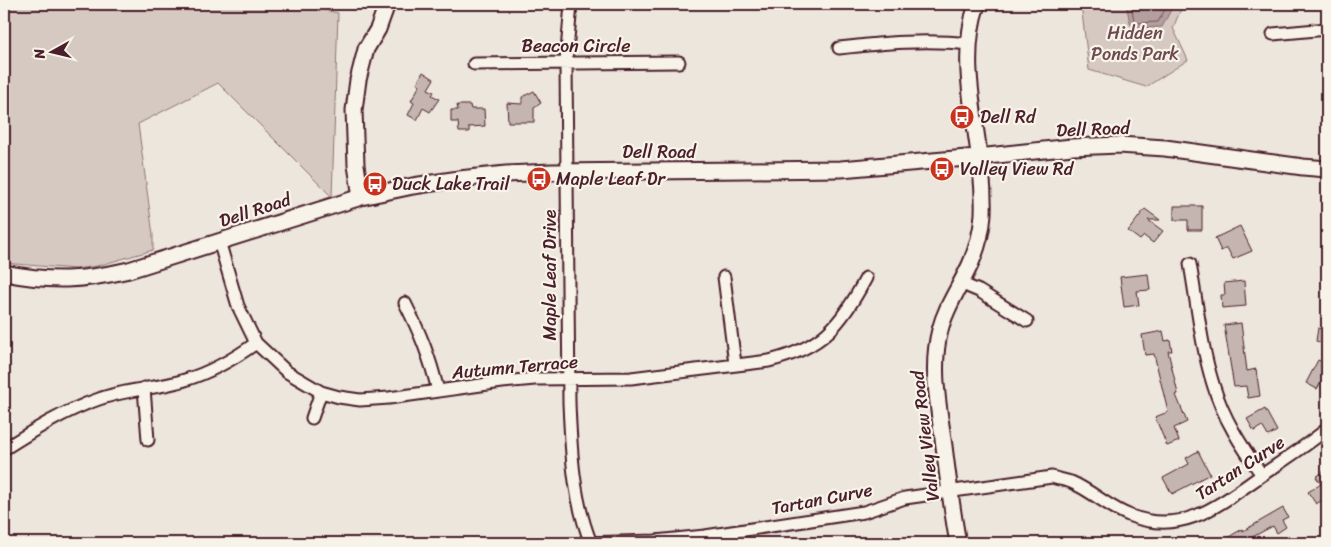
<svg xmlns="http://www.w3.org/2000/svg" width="1331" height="547" font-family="Sriracha,sans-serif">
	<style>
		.green { fill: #d5c9c2; stroke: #907476 }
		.water { fill: #b39f9d; stroke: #896c6f }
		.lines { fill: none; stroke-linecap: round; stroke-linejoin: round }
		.shore { stroke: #745259; stroke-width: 1 }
		.building { fill: #c4b5b0; stroke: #4a1f2b }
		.minor-casing { stroke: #4a1f2b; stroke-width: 15 }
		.tertiary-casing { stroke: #4a1f2b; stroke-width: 19 }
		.minor { stroke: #f7f3e8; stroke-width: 11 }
		.tertiary { stroke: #f7f3e8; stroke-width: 15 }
		.labels { text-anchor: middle; stroke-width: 4.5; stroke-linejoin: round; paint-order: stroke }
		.park-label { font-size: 18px; fill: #6d4a51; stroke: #f7f3e8 }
		.street-label { font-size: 18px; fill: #4a1f2b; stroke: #f7f3e8 }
		.poi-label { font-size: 18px; fill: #4a1f2b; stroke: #f7f3e8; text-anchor: start }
	</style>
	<rect width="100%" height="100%" fill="#ece6dd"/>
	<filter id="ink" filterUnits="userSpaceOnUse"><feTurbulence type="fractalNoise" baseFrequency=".02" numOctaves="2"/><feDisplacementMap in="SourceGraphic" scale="10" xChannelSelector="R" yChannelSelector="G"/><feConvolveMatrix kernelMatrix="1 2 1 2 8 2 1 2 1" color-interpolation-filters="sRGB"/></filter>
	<g filter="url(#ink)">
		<path class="green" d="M4 4H296L338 13 332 197 218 83 138 124 153 235V250L97 266 75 269 4 263Z
			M1081 4H1183L1173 28 1188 60 1146 87 1089 70Z"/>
		<path class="water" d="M1126 4H1174L1162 27 1133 28 1130 23Z"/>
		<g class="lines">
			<path class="shore" d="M1131 4 1134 21 1137 23 1158 22 1168 4"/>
		</g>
		<path class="building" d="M423 72 434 79 428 89 434 92 432 95 439 99 430 112 423 108 417 120 408 115 414 103 411 101 420 85 417 83Z
			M534 91 541 103 534 108V122H508L507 103 522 104V97Z
			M457 105H470L471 109H484L485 126 469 127V132H459L458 122H451V110H458Z
			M1174 206H1202V230H1188V220H1174Z
			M1145 209 1160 220H1148L1163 231 1153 243 1144 236 1140 240 1128 231Z
			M1240 226 1252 251 1233 259 1227 248 1221 251 1215 238Z
			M1148 274 1150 290 1137 291 1139 305 1124 307 1120 277Z
			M1244 281 1246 306 1222 308 1221 295H1225L1224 283Z
			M1241 323 1247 371 1256 369 1260 396 1248 398 1246 386 1234 387 1224 325Z
			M1318 328 1327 330V344L1316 341Z
			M1163 331 1165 341 1170 340 1172 351H1168L1178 394 1176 395 1187 422 1174 428 1179 441 1167 446 1155 417 1168 412 1154 354 1145 355 1142 335Z
			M1318 360 1327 364V381L1323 379 1317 389 1306 383Z
			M1265 409 1277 431 1268 436 1262 426 1254 431 1247 419Z
			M1198 451 1210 474 1172 494 1163 478 1189 464 1186 458Z
			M1327 469V497L1316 504 1308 492 1321 484 1316 477Z
			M1283 508 1288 517 1282 520 1286 527 1277 533 1273 526 1241 543H1219L1242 529 1243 531Z"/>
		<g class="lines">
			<defs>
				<path id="minor" d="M571 4 566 63 569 403C571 450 573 499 591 543
					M1273 34 1327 29
					M839 48C883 43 926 39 969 44
					M474 64 679 62
					M219 241 238 306 256 343 287 372 321 392 339 397 360 400 389 398 502 382 535 379 631 378 769 361C822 348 841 325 866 278
					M1190 264C1197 303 1201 346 1213 384 1223 418 1242 447 1262 475
					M724 277 735 364
					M960 283 979 291 1027 321
					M405 303C420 333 430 357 438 391
					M144 388 148 440
					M312 418 321 392
					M4 449C34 430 64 411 99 399 126 389 157 389 185 380 211 372 234 359 256 343
					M582 543 655 541 705 536 864 512 905 498 1052 477C1058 479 1065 480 1071 482 1092 491 1109 508 1131 516 1184 536 1220 504 1262 475 1284 460 1306 446 1327 429"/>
				<path id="tertiary" d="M361 197 356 165 354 110 358 80 366 49 378 29 387 4
					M4 273C51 282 82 281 129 270L361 197 413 186 459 179 506 174 552 172 841 169 978 157 1072 147 1119 145 1165 148 1303 167 1327 169
					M958 543C952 511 948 478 944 446 939 408 930 368 940 330 946 306 960 287 970 265 977 249 982 231 983 214 986 145 954 71 977 4"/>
			</defs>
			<use href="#minor" class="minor-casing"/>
			<use href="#tertiary" class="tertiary-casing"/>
			<use href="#minor" class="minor"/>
			<use href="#tertiary" class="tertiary"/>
		</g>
	</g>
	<defs>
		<symbol id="bus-disc" viewBox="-11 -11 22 22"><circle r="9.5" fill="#c8321e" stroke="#f7f3e8"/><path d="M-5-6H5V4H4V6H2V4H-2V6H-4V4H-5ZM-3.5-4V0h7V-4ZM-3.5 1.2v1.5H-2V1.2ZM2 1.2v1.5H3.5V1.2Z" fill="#fff"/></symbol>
	</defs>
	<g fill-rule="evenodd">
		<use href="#bus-disc" x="948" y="103" width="28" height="28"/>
		<use href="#bus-disc" x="928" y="155" width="28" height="28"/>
		<use href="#bus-disc" x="525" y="165" width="28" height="28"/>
		<use href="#bus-disc" x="361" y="170" width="28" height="28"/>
	</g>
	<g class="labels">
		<g class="park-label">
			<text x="1135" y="39">Hidden<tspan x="1135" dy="21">Ponds Park</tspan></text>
		</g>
		<g class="street-label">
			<text x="576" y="52">Beacon Circle</text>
			<text transform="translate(1093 129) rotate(-2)" y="6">Dell Road</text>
			<text x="659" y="158">Dell Road</text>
			<text transform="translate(255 210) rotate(-18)" y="6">Dell Road</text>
			<text transform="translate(550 275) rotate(-90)" y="6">Maple Leaf Drive</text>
			<text transform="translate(515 367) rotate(-5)" y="6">Autumn Terrace</text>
			<text transform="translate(925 436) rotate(-97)" y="6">Valley View Road</text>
			<text transform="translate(1240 468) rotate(-33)" y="6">Tartan Curve</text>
			<text transform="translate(822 499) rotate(-11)" y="6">Tartan Curve</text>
		</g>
		<g class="poi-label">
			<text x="980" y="123">Dell Rd</text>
			<text x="960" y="175">Valley View Rd</text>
			<text x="556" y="185">Maple Leaf Dr</text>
			<text x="392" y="190">Duck Lake Trail</text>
		</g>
	</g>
	<rect width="1331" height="547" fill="none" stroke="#f7f3e8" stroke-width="20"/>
	<rect x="10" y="10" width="1311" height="527" fill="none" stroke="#4a1f2b" stroke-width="2" filter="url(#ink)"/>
	<g transform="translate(52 52) rotate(262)" stroke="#f7f3e8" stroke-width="4" paint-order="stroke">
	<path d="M0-4L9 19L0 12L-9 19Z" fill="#4a1f2b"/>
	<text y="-8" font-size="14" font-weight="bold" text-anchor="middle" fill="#4a1f2b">N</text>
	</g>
</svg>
